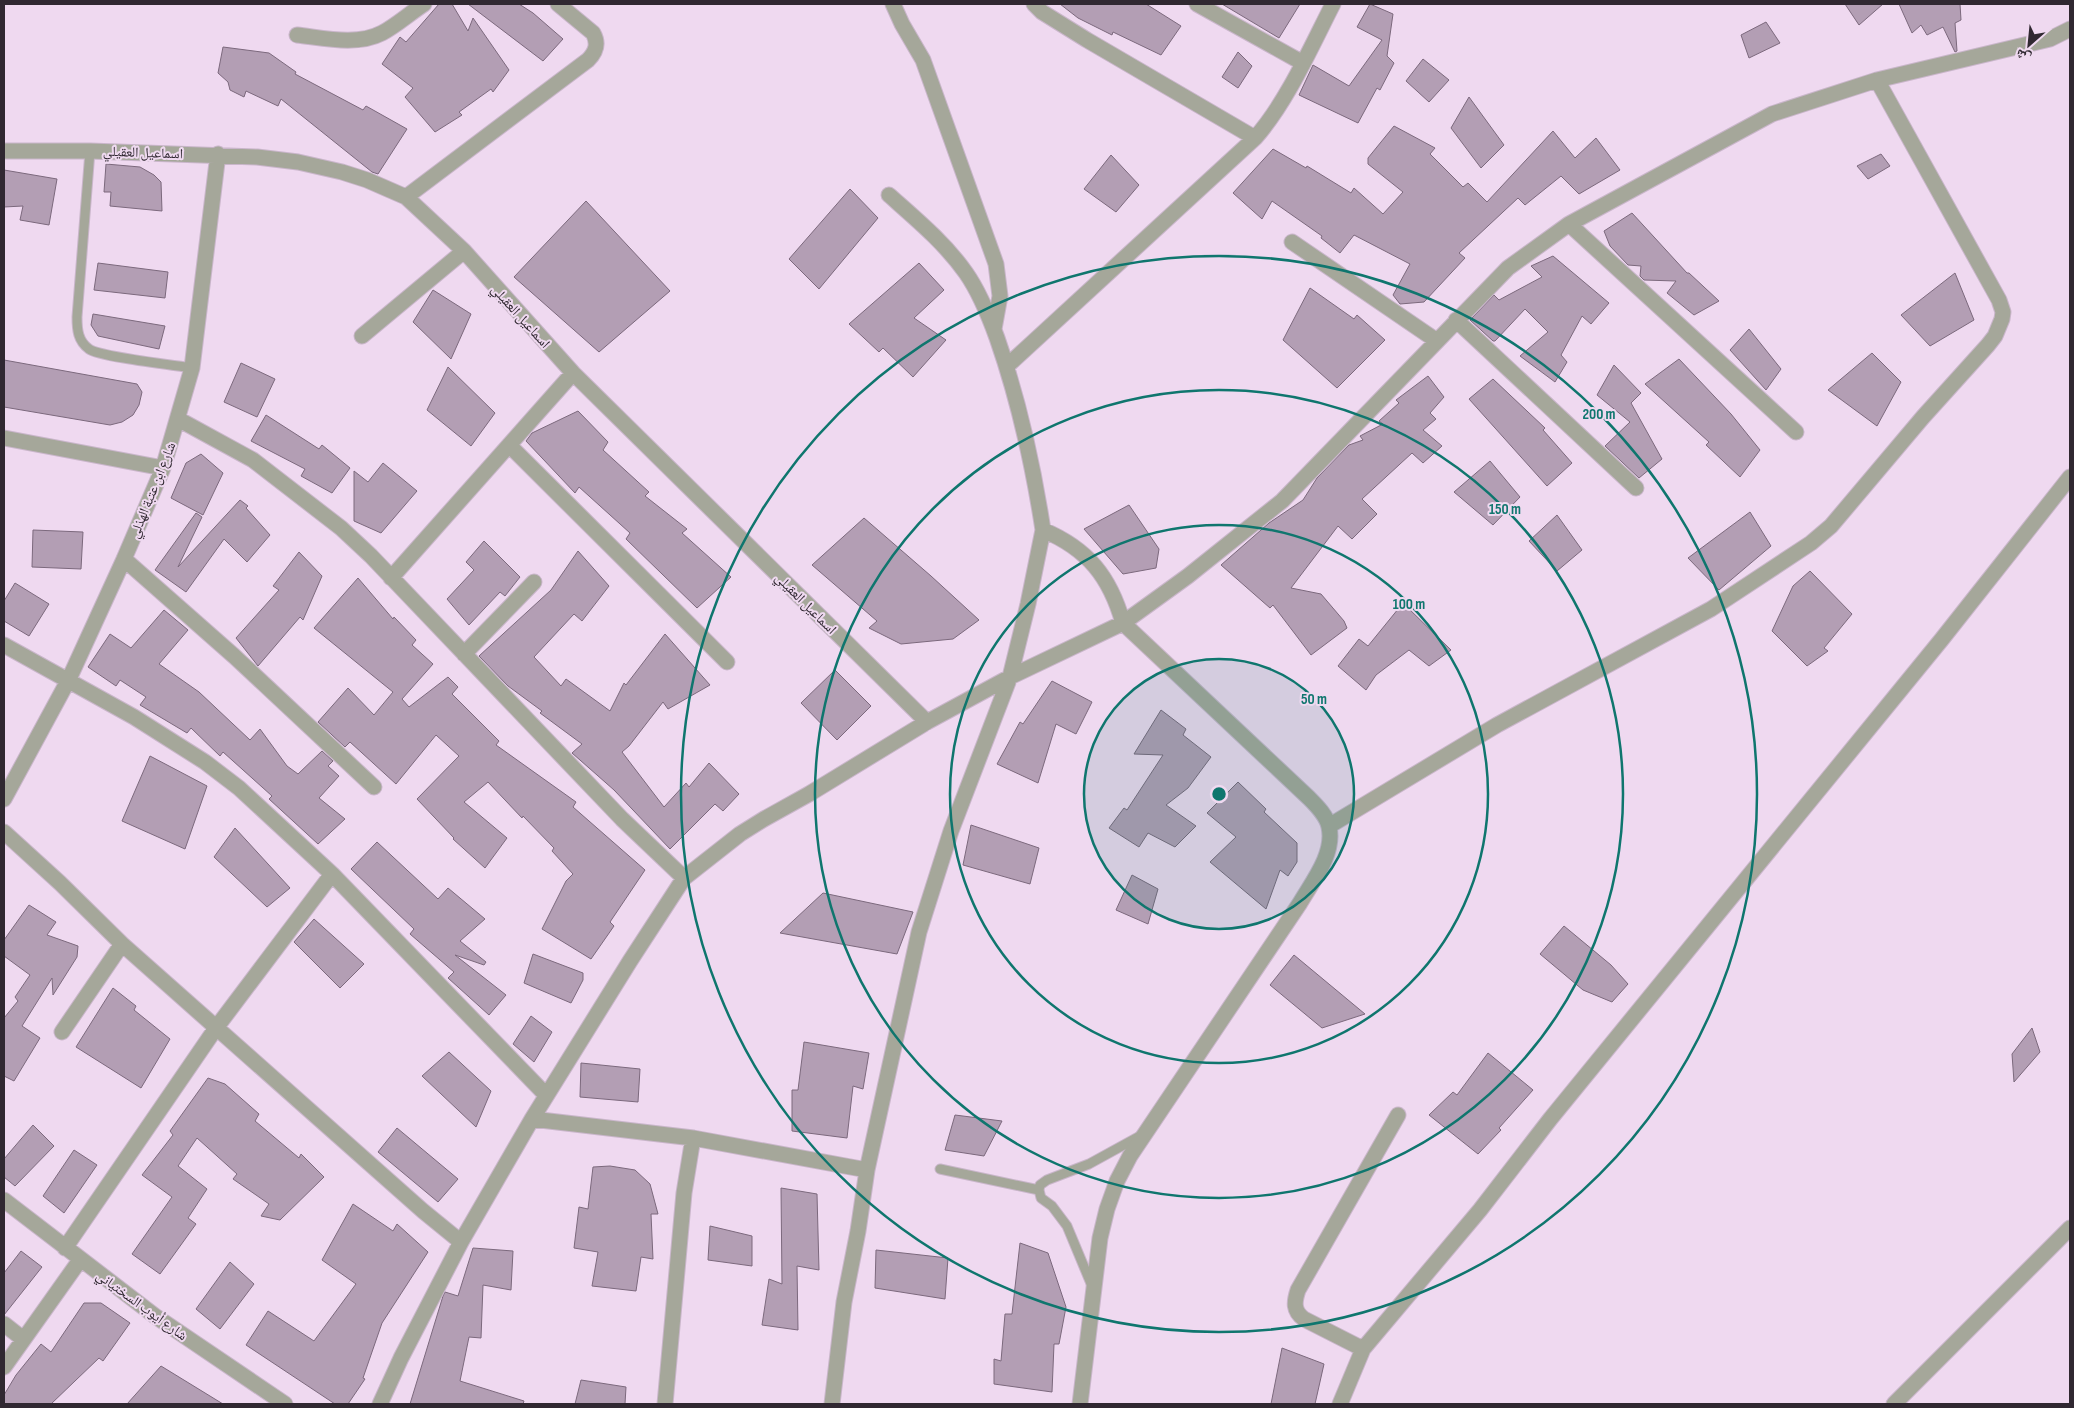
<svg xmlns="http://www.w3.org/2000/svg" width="2074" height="1408" font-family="'Sofia Sans Condensed','Noto Naskh Arabic',sans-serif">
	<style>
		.building { fill: #b39eb4; stroke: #7c697d }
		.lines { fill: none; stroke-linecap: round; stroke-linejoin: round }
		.lane-casing { stroke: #c9b6ca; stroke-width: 11 }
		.street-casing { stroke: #c9b6ca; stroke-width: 17 }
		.lane { stroke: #a5a79a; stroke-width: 9 }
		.street { stroke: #a5a79a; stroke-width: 15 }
		.ring { fill: none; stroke: #0f766e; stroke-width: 2.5 }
		.labels { text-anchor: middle; stroke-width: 4; stroke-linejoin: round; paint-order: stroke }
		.street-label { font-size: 14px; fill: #302831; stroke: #efd9f0 }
		.centre { fill: #0f766e; stroke: #efd9f0; stroke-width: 2.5 }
		.ring-label { font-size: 15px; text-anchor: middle; font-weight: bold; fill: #0f766e; stroke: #efd9f0; stroke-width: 4; stroke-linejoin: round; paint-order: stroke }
	</style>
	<rect width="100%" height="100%" fill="#efd9f0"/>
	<path class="building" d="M439 4H452L468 31 473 18 509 70 493 92 491 89 459 112 462 115 435 132 405 97 413 88 382 64 400 37 406 42Z
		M468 4H519L533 13 563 39 543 61Z
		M1060 4H1146L1181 26 1161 55 1113 32 1112 35 1078 18Z
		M1222 4H1300L1279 38Z
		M1370 4 1393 14 1387 56 1394 63 1380 90 1377 88 1358 123 1299 95 1313 65 1349 86 1382 40 1357 27Z
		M1845 4H1883L1859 25Z
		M1899 4H1960L1961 20 1955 23 1957 51 1955 52 1943 27 1927 35 1921 25 1912 33Z
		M1766 22 1780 43 1749 58 1741 35Z
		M223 47 269 53 296 72 295 74 363 110 366 106 407 129 378 174 372 172 281 99 278 106 246 91 244 97 230 90 228 82 218 73Z
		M1238 52 1252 66 1238 88 1222 77Z
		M1423 59 1449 80 1429 102 1406 81Z
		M1469 97 1504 145 1481 168 1451 128Z
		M1394 126 1435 148 1430 154 1463 187 1468 183 1487 202 1553 131 1575 158 1596 138 1620 170 1579 194 1561 176 1525 205 1518 198 1459 253 1465 258 1424 302 1400 304 1393 295 1410 264 1354 235 1340 253 1321 238 1322 236 1272 201 1262 219 1233 193 1273 149 1306 168 1307 166 1351 193 1354 188 1383 214 1403 192 1368 164V158Z
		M1881 154 1890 166 1868 179 1857 166Z
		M1111 155 1139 185 1116 212 1084 189Z
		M106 164 140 167 154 175 161 182 162 211 110 206 111 192H104Z
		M4 170 57 179 49 225 20 220 23 206 4 207Z
		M850 189 878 218 819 289 789 259Z
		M586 201 670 291 599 352 514 277Z
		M1632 213 1687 273H1689L1719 301 1694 315 1667 293 1676 281 1644 280 1640 276 1641 266 1628 265 1610 246 1604 231Z
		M1553 256 1609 303 1591 324 1582 316 1561 355 1567 362 1555 382 1520 356 1548 332 1525 309 1495 341H1493L1470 320 1494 295 1499 300 1542 277 1531 266Z
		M98 263 168 272 165 298 94 290Z
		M919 263 944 290 914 318 946 340 913 377 883 348 879 352 849 324Z
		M1955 273 1974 320 1930 346 1901 315Z
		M1310 288 1354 319 1357 315 1385 340 1337 388 1283 340Z
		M433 290 471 314 451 359 413 322Z
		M93 314 165 326 159 349 98 336 91 325Z
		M1749 329 1781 369 1766 390 1730 350Z
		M1872 353 1901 382 1877 426 1828 390Z
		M1679 359 1731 414 1760 450 1740 477 1706 445 1709 442 1645 384Z
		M4 360 137 384 142 392 139 405 133 415 122 422 110 425 4 407Z
		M241 363 275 379 257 417 224 402Z
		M1614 365 1641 393 1631 403 1662 459 1639 478 1605 446 1630 422 1597 395Z
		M448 367 495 413 471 446 427 410Z
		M1428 376 1444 397 1430 413 1436 419 1423 430 1442 446 1423 463 1412 453 1362 499 1377 514 1352 539 1338 526 1291 588 1321 594 1344 621 1347 628 1311 655 1273 605 1270 608 1221 565 1269 523 1303 500 1317 478 1349 445 1363 440 1360 436 1383 424 1379 421 1399 403 1396 400Z
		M1493 379 1545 428 1543 430 1572 463 1547 486 1469 399Z
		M578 411 608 442 603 450 649 492 645 496 687 529 682 533 731 577 697 608 626 539 630 533 579 487 575 493 526 441 532 433Z
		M266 415 319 449 322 445 350 468 332 493 301 476 305 469 251 441Z
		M201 454 223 473 203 515 171 498 186 463Z
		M1490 461 1520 497 1493 525 1454 492Z
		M383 463 417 491 381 533 354 521V471L368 482Z
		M240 500 248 506 246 508 270 535 247 562 224 539 186 592 155 570 196 513 202 517 178 567Z
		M1129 505 1159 549 1156 568 1123 574 1084 529Z
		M1750 512 1771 546 1719 590 1688 558Z
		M1557 515 1582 550 1557 571 1529 541Z
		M864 518 931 576 979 620 953 639 901 644 869 628 877 621 812 565Z
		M33 530 83 532 81 569 32 567Z
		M484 541 520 577 505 596 500 592 469 625 447 599 474 570 466 562Z
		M578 551 609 586 582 621 574 614 534 657 561 686 566 679 610 711 624 683 626 685 665 634 710 685 668 709 663 702 629 746 622 752 664 807 686 783 689 787 709 763 739 794 723 811 715 804 670 849 614 790 572 753 582 744 540 713 542 711 508 686 479 656 551 590Z
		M299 552 322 576 303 620 300 617 258 666 236 638 279 590 273 586Z
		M1810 571 1852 614 1824 648 1828 651 1807 666 1772 631 1793 586Z
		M358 578 393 619 394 617 416 640 412 645 433 664 402 699 409 707 448 677 458 687 452 694 499 741 496 745 576 802 573 807 645 870 610 922 614 926 591 959 542 929 566 881 573 874 552 851 554 848 523 816 522 818 488 782 464 802 507 838 485 868 453 839 454 838 417 799 459 756 436 735 396 784 350 742 345 747 318 722 348 688 374 715 393 692 314 628Z
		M15 583 49 604 29 636 4 621V601Z
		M1403 603 1451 650 1429 666 1409 650 1376 675 1366 690 1338 666 1359 639 1368 646Z
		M164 610 188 630 159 664 199 692 250 740 260 729 287 766 298 774 322 751 333 761 328 766 339 776 319 798 345 819 318 844 269 799 272 796 223 752 220 756 191 728 187 733 140 705 146 697 120 680 116 686 88 667 110 634 131 648Z
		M835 670 871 706 837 740 801 703Z
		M1052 681 1092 702 1076 734 1056 724 1038 783 997 764 1020 722 1023 724Z
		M1161 710 1186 729 1183 735 1211 757 1188 788 1166 805 1196 826 1175 847 1148 833 1139 847 1109 828 1124 808 1127 810 1163 755 1134 754Z
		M150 756 207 786 185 849 122 821Z
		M1238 782 1266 809 1264 812 1297 843V862L1288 876 1280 870 1266 909 1210 862 1236 837 1207 813Z
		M971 825 1039 848 1030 884 963 865Z
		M235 828 290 888 267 907 214 857Z
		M377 842 438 899 448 888 485 919 460 941 486 962 484 965 455 955 506 995 489 1015 448 978 454 972 410 934 414 929 351 869Z
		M1132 875 1158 889 1148 924 1116 910Z
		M823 893 913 912 897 954 780 933Z
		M29 905 56 922 47 935 78 946 77 957 53 995 52 978 22 1026 40 1038 14 1081 4 1076V1018L18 1001 15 997 30 975 4 956V940Z
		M314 919 364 964 340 988 294 942Z
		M1564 926 1611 965 1628 984 1612 1002 1583 990 1540 954Z
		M533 954 583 973V980L571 1003 524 983Z
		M1294 955 1365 1014 1322 1028 1270 985Z
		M113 988 136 1006 134 1010 170 1039 141 1088 76 1047Z
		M531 1016 552 1032 534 1062 513 1044Z
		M2032 1028 2040 1052 2014 1082 2012 1054Z
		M804 1042 869 1053 863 1089 853 1086 847 1138 792 1131V1090H798Z
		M449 1052 491 1091 476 1127 422 1076Z
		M1488 1053 1533 1090 1499 1128 1501 1130 1478 1154 1429 1115 1453 1092 1457 1095Z
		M581 1063 640 1069 638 1102 580 1097Z
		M208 1078 225 1084 259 1114 255 1121 299 1158 301 1154 324 1177 280 1220 261 1216 269 1204 233 1179 237 1174 197 1138 178 1166 207 1189 188 1218 196 1224 160 1274 132 1254 172 1197 142 1175 173 1135 170 1131Z
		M955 1115 1002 1121 984 1156 945 1150Z
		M33 1125 54 1146 15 1186 4 1177V1159Z
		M397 1128 458 1179 438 1202 378 1152Z
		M74 1150 97 1165 64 1213 43 1196Z
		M610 1166 635 1170 650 1184 658 1214H651L653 1259 641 1257 636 1291 592 1286 598 1252 574 1248 579 1207 588 1209 593 1167Z
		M781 1188 817 1194 819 1270 797 1266 798 1330 762 1325 769 1279 782 1284Z
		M353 1204 393 1231 397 1224 428 1252 382 1323 363 1378 365 1379 348 1404H335L246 1345 268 1311 314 1341 356 1284 322 1260Z
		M710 1226 752 1236V1266L708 1260Z
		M1020 1243 1048 1253 1066 1307 1059 1344H1054L1052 1392 994 1384V1359L1001 1361 1005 1314H1012Z
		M473 1248 513 1251 511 1290 483 1285 481 1338 469 1337 460 1381 524 1401 523 1404H410L443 1296 445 1292 458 1296Z
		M876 1250 948 1258 945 1299 875 1288Z
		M21 1251 42 1267 4 1315V1273Z
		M230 1262 254 1284 220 1329 196 1309Z
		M84 1303H101L130 1323 103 1361 99 1358 51 1404H4V1395L16 1375 41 1344 51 1352Z
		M1282 1348 1324 1364 1315 1404H1271Z
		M161 1366 223 1404H127Z
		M581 1380 626 1387 625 1404H575Z"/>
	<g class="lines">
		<defs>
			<path id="lane" d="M90 151 77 317C77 330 78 341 89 349 100 357 173 365 192 368
				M940 1169 1039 1190
				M1092 1286 1067 1226 1052 1206 1041 1198 1039 1190 1040 1185 1047 1180 1089 1164 1140 1136"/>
			<path id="street" d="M893 4 902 24 923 60 996 264 1000 296 994 329
				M1034 4 1042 12 1087 40 1255 138
				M1197 4 1303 63
				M297 35C324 38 357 46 382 33 397 25 410 13 424 4
				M4 151H90L257 157 298 162 342 172 367 180 406 197 464 251 573 373 927 722
				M889 195C916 219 945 243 966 273 980 293 989 316 997 338 1019 401 1033 465 1043 530
				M406 197 588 60C596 52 599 44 593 33L558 4
				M1569 224 1796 432
				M1292 242 1437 341
				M1456 320 1636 488
				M362 336 464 251
				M1007 366 1255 138C1287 102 1311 47 1333 4
				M178 419 253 460 341 528 371 556 622 819 684 878
				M4 438 163 468
				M509 445 727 662
				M124 559 234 656 374 787
				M391 578 573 373
				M4 645 134 717 205 762 239 788 332 874 546 1095
				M464 654 534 582
				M4 799 69 679 124 559 163 468 192 368 218 154
				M1329 826 1497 725 1711 609 1811 543 1831 526 1923 417 1988 345 1995 336 2002 319 2003 312 1999 300 1877 80
				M4 832 60 883 122 944 423 1211 461 1242
				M62 1032 122 944
				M532 1119 693 1138 867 1170
				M4 1200 155 1316 285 1404
				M65 1248 216 1028 332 874
				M4 1324 23 1339
				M1363 1349 1304 1319C1293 1311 1294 1302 1298 1290L1398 1115
				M4 1367 80 1260
				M380 1404 401 1358 461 1242 532 1119 630 961 684 878 740 834 764 819 809 794 927 722 1010 677 1123 623 1188 576 1282 501 1508 268 1569 224 1772 114 1877 80 2050 39 2070 29
				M665 1404 684 1193 693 1138
				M832 1404 844 1302 858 1231 867 1170 919 932 951 831 1010 677 1028 604 1043 530C1088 549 1110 577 1123 623L1309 798C1317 806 1327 816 1329 827 1335 853 1313 881 1300 903L1130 1156 1117 1181 1107 1209 1100 1238 1080 1404
				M1340 1404 1363 1349 1480 1210 1551 1118 1942 639 2070 477
				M1894 1404 2070 1228"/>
		</defs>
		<use href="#lane" class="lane-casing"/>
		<use href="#street" class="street-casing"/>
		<use href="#lane" class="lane"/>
		<use href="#street" class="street"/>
	</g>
	<circle cx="1219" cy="794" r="135" fill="#0f766e" fill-opacity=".12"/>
	<g class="ring">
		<circle cx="1219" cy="794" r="135"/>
		<circle cx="1219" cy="794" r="269"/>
		<circle cx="1219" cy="794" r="404"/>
		<circle cx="1219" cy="794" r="538"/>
	</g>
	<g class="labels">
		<g class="street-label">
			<text transform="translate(143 152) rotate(2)" y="5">اسماعيل العقيلي</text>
			<text transform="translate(521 316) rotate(48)" y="5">اسماعيل العقيلي</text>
			<text transform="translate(152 490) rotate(-68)" y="5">شارع ابن عتبة الهذلي</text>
			<text transform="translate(806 603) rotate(45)" y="5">اسماعيل العقيلي</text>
			<text transform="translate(142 1305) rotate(36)" y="5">شارع أيوب السختياني</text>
		</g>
	</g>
	<circle cx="1219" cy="794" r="8" class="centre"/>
	<g class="ring-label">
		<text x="1599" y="419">200 m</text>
		<text x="1505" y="514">150 m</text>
		<text x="1409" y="609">100 m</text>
		<text x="1314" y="704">50 m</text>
	</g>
	<rect width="2074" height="1408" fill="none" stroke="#302831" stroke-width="10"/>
	<g transform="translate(2029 45) rotate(207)" stroke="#efd9f0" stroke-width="4" paint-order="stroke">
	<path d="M0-4L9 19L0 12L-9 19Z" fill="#302831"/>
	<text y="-8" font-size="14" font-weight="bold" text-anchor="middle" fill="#302831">ش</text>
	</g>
</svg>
